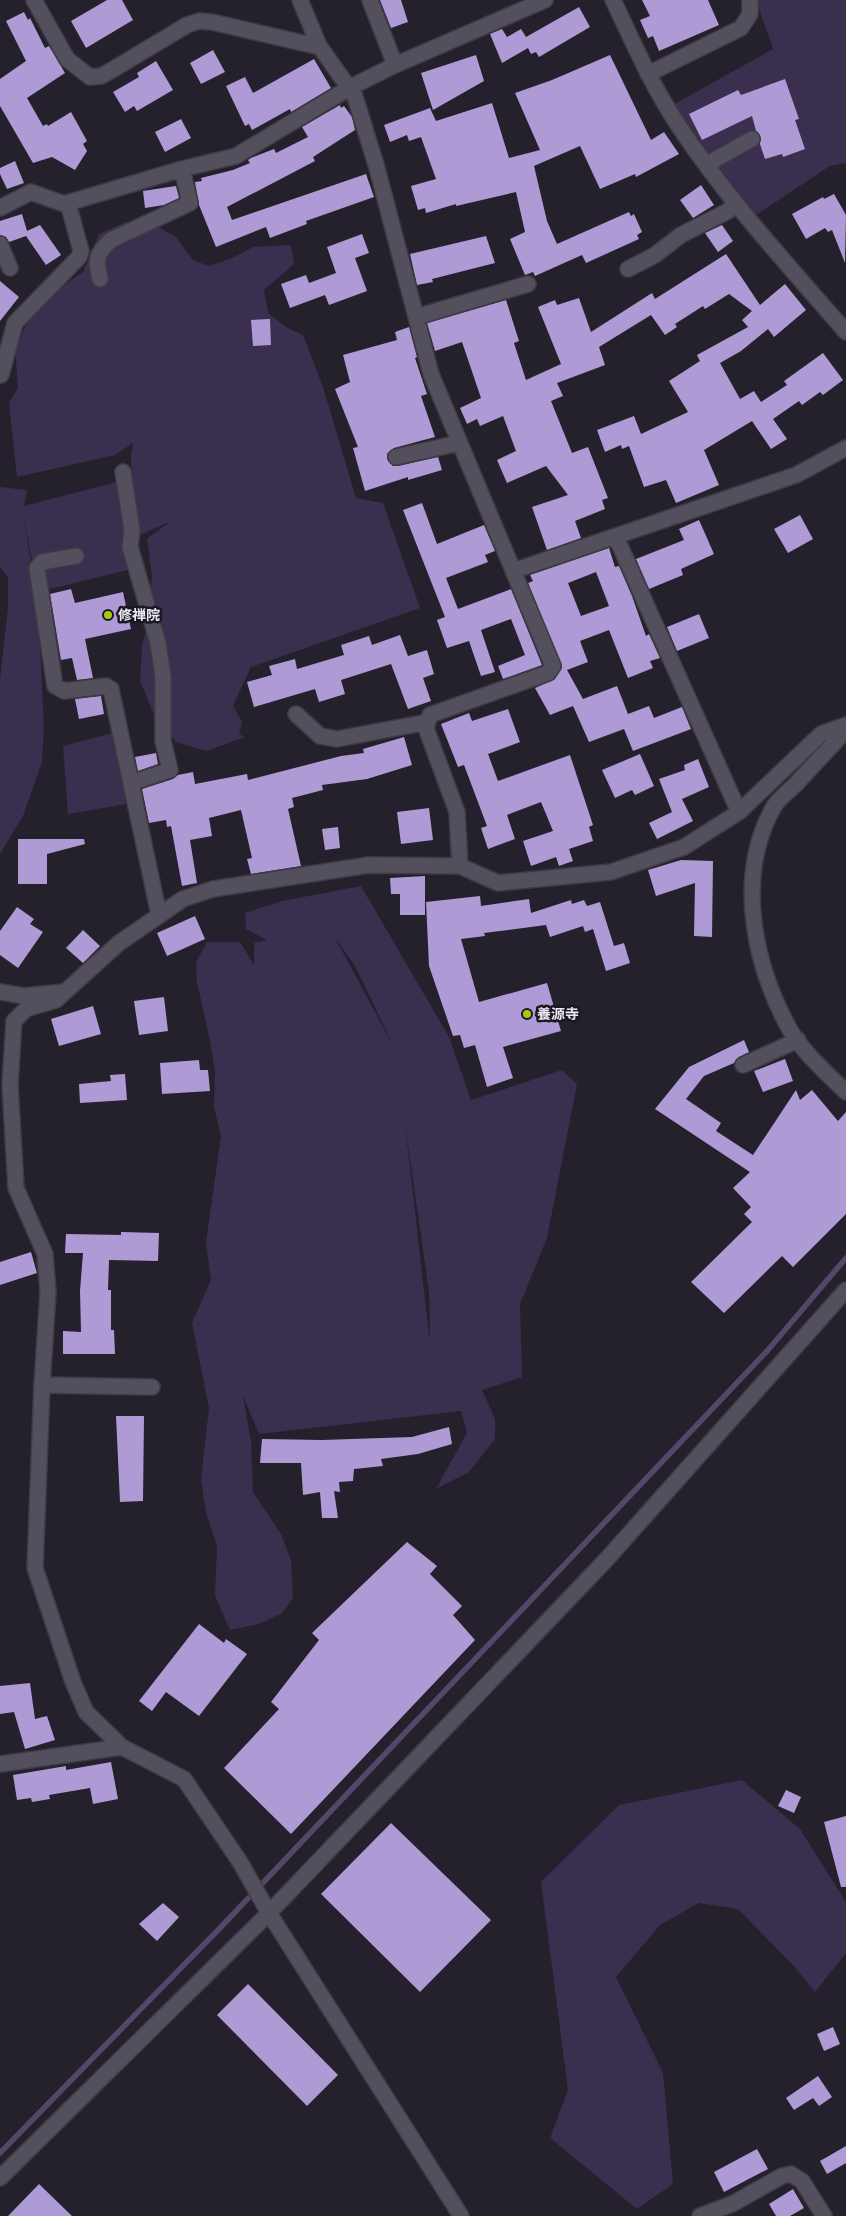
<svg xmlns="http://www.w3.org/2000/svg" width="846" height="2216" font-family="Montserrat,'Noto Sans JP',sans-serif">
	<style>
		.green { fill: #3a2f4e; fill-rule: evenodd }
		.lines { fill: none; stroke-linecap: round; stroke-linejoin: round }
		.stream { stroke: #564768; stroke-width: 5.5 }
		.building { fill: #ae9bd5; fill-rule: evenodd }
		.minor-casing { stroke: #3e3b45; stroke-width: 18 }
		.minor { stroke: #534f5c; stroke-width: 15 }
		.poi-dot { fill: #abc716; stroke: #1b1722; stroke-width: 2 }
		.labels { text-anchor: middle; stroke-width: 5; stroke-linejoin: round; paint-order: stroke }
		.poi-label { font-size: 14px; font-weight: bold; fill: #ebe9f1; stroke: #1b1722; text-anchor: start }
	</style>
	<rect width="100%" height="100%" fill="#24202c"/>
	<path class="green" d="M756 0H846V163L830 166 756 215 671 106 773 49Z
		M126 222 152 224 175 236 193 260 209 266 232 258 253 247 291 245 294 264 264 290 268 313 286 327 303 335 323 387 356 498 383 503 420 608 251 667 233 706 242 722 239 734 245 737 206 751 176 742 156 719 140 681 142 646 148 622 152 576 147 539 171 521 134 538 140 567 38 592 23 513 38 605 44 728 42 762 23 816 0 854V679L8 608V578L0 567V487L27 490 24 506 121 481 134 534 131 457 133 443 115 455 17 477 9 403 18 388 15 348 27 322 61 287 83 272 99 234Z
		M116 732 126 804 68 814 63 746Z
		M361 886 449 1037 471 1100 562 1070 577 1084 547 1238 520 1304 522 1377 482 1390 495 1419V1439L469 1472 436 1489 467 1433 461 1411 259 1434 243 1396 251 1441 253 1492 281 1534 291 1560 293 1598 282 1613 259 1624 230 1630 215 1596 217 1546 206 1513 201 1480 209 1408 192 1323 211 1280 206 1242 221 1136 214 1107 215 1072 210 1041 197 982 196 962 207 942H240L254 965V943L267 940 246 929 245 913 282 901ZM334 936 355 966 395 1049ZM405 1123 429 1292 430 1336 429 1335Z
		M742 1780 800 1829 846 1902V1953L815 1992 794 1966 738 1909 699 1903 660 1925 616 1977 663 2073 673 2184 637 2209 550 2138 568 2090 541 1882 619 1805Z"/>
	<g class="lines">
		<path class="stream" d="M0 2153 220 1928 768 1350 846 1258"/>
	</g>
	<path class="building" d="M107 0H122L133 20 86 48 71 21Z
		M380 0H401L408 22 391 28Z
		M642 0H708L719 25 659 51 653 36 648 38 640 20 650 16Z
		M579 7 590 27 539 57 536 52 531 54 528 48 502 63 490 34 502 29 507 37 521 29 526 37Z
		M24 12 28 20 30 18 45 48 49 46 65 73 27 98 43 126 47 124 48 126 71 112 87 141 83 144 87 151 75 170 52 157 33 163 0 106V79L26 61 6 21Z
		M213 50 225 72 201 84 190 63Z
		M476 55 484 81 433 110 421 73Z
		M610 55 651 140 664 132 679 154 636 177 635 174 600 189 580 146 534 166 547 221 557 244 629 212 631 216 634 214 642 232 637 235 639 239 586 263 582 255 535 276 533 272 525 275 510 239 525 232 516 192 456 206V204L426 213 425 208 418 210 411 186 436 179 421 137 409 141 407 135 390 142 384 125 430 108 436 121 492 103 509 158 540 150 515 93 552 80Z
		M314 59 331 88 291 112 290 109 252 130 249 124 245 126 226 86 245 77 253 93Z
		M156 61 173 90 137 111 134 106 125 112 113 92 139 77 137 73Z
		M785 79 799 119 795 120 805 149 783 157 782 154 765 159 760 144V135L756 131 752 116 702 140 689 114 738 90 741 95Z
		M340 105 341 108 344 106 352 117 355 130 313 157 315 161 227 207 232 220 366 174 374 197 306 221 307 224 270 238 266 227 216 247 199 205 195 182 202 181 201 178 233 170 250 163 248 160 251 158 274 149 276 153 308 137 302 127Z
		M181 119 191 138 165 152 155 132Z
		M15 161 24 183 7 189 0 174V168Z
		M701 185 714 205 693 218 680 200Z
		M176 186 179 198 164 205 145 208 143 191Z
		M834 194 846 215 845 263 832 230 828 232 825 228 806 239 792 214 823 197 824 199Z
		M22 214 27 231 40 225 61 255 46 265 26 236 9 242 6 237 0 235V221Z
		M722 225 733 241 718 252 705 233Z
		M362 234 369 253 355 258 367 291 329 305 325 295 290 308 281 284 306 275 309 283 336 273 327 247Z
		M486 236 495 263 432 279 433 282 417 285 410 254Z
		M726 254 760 305 785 284 806 310 774 337 768 329 741 351 720 363 740 399 754 391 761 402 787 385 784 381 823 353 843 380 823 395 820 392 802 405 799 401 773 419 787 439 771 449 752 421 704 450 719 485 676 503 666 480 644 487 629 446 622 449 621 445 605 452 597 430 634 416 641 434 688 412 669 381 700 361 697 355 748 327 742 320 752 311 729 294 705 309 703 306 675 324 677 327 665 335 651 315 599 347 605 365 557 383 563 396 551 401 572 453 588 447 608 498 602 500 605 509 575 521 581 538 547 550 532 507 568 495 546 466 507 483 497 460 516 451 503 416 480 426 477 419 467 424 460 408 481 398 462 342 435 351 427 323 506 300 519 341 514 343 526 380 561 364 538 307 555 300 557 305 579 298 591 332 652 293 655 299Z
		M0 281 19 297 0 321Z
		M270 319 271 345 253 346 251 320Z
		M409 327 417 357 415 358 427 394 421 396 435 437 394 448 387 454V459L393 466H398L438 457 442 470 408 480V477L365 491 353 448 358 447 335 389 350 382 343 355 397 340 395 332Z
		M422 503 437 544 484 525 495 551 485 555 488 562 446 578 458 609 511 589 542 665 503 679 498 666 525 655 511 619 481 630 495 672 481 676 469 641 447 648 437 620 445 617 403 510Z
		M800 515 813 539 788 553 774 529Z
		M699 520 714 554 681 569 683 575 649 589 636 559 684 540 679 529Z
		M609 548 615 567 619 566 632 596 646 636 649 634 660 658 650 661 653 668 628 678 609 630 580 641 588 662 567 670 583 699 617 686 628 714 649 706 654 718 682 707 691 729 633 751 624 729 589 742 573 706 550 715 535 688 555 679 562 667 528 583 533 581 530 575ZM596 572 609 606 581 616 568 583Z
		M71 589 75 603 123 592 131 629 85 639 93 678 77 680 72 658 61 660 50 594Z
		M699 614 709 638 677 651 667 627Z
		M400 635 408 656 427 650 434 674 423 678 431 701 408 709 391 664 341 680 345 694 319 702 315 689 254 707 247 682 272 675 269 666 295 659 297 669 344 655 341 645 369 636 372 645Z
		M101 696 104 714 79 719 75 699Z
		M508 709 520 742 488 754 498 781 570 755 593 825 589 827 593 841 569 849 573 861 559 866 556 857 531 866 523 841 553 831 541 802 507 815 515 839 488 849 481 828 487 826 464 765 458 767 441 724 469 713 472 721Z
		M404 737 412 765 367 779 322 785 323 790 292 798 294 807 288 809 301 866 251 874 247 859 252 858 241 810 209 818 212 836 190 840 197 883 182 886 171 826 167 827 166 820 149 823 142 789 173 779 178 775 193 772 195 784 247 774 248 780 341 756 364 753 363 749Z
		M156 753 158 764 138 771 135 757Z
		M640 754 654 786 635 795 632 790 615 798 602 770Z
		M698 759 709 787 682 799 693 821 657 839 649 823 672 812 659 779 685 770 684 765Z
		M429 808 433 840 401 844 397 812Z
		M338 827 340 848 325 850 322 829Z
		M18 839H84L85 844 47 854V884H18Z
		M681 860 713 861 712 937 694 936 695 883 656 896 648 870Z
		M425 876V915H400V894H391L390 878Z
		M480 896 481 906 529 899 531 913 571 900 572 904 584 900 587 906 600 902 614 946 624 943 630 963 606 971 593 929 585 932 583 926 550 937 546 925 484 933 485 936 461 939 479 1002 547 983 561 1031 503 1047 513 1078 487 1087 475 1045 464 1048 460 1035 453 1036 429 966 426 902Z
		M17 907 34 919 30 924 43 932 18 968 0 955V931Z
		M195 916 205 939 167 956 157 933Z
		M83 930 100 946 83 963 66 948Z
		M164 997 168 1031 139 1035 134 1001Z
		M93 1006 101 1034 59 1046 51 1019Z
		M744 1040 749 1052 739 1057 734 1063 704 1076 686 1099 721 1123 716 1131 753 1155 796 1090 800 1100 812 1090 838 1121 846 1112V1214L793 1267 782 1256 724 1313 691 1282 752 1222 744 1214 751 1207 733 1188 750 1172 655 1109 689 1067Z
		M785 1059 793 1081 763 1092 754 1071Z
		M199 1060 200 1070H208L210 1091 162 1094 160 1063Z
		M125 1074 127 1100 80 1103 79 1084 111 1081 110 1075Z
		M121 1232 159 1233 158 1261 109 1260 108 1290H111V1330H114L115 1354H63V1331L81 1332 80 1291 83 1253H65L66 1234 121 1235Z
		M31 1252 37 1273 0 1285V1262Z
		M116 1416H144L143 1501 120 1502Z
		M449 1427 452 1444 418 1454 381 1459 383 1466 354 1469 353 1481 339 1482 340 1492 334 1491 338 1518H322L320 1492 303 1495 301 1463H260L262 1439 322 1440 412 1437Z
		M407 1542 437 1566 430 1574 462 1606 453 1615 475 1640 291 1834 224 1768 279 1709 271 1702 319 1640 312 1633Z
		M199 1624 224 1643 226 1639 247 1654 199 1716 166 1692 152 1711 139 1701Z
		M30 1683 35 1719 47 1716 55 1740 25 1749 14 1712 0 1714V1686Z
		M111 1762 118 1799 93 1804 90 1788 49 1795 50 1799 32 1802 31 1798 17 1800 13 1775 66 1766V1770Z
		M786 1790 801 1797 794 1813 778 1806Z
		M846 1816V1887H841L824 1822Z
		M391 1823 491 1920 420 1992 321 1894Z
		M163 1903 179 1917 157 1941 139 1924Z
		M248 1984 338 2075 307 2106 217 2015Z
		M833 2027 840 2044 824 2051 817 2034Z
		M818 2076 832 2097 819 2106 813 2098 794 2110 786 2098Z
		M846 2146V2163L827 2174 820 2161Z
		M757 2149 768 2169 724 2192 714 2172Z
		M39 2184 72 2216H8Z
		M793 2189 804 2208 790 2216H776L769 2204Z"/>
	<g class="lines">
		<defs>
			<path id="minor" d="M34 0 67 59 90 77 101 76 112 70 187 25 199 21 212 22 320 47 349 88
				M300 0 320 48
				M370 0 395 65
				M613 0C633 42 652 86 678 125 727 199 788 265 846 332
				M648 74 741 28 750 14V0
				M352 87 377 168 431 374 553 666 548 673 430 715 426 728 457 812 460 866
				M708 166 716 159 752 139
				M0 208 31 192 64 204 182 169 236 156 349 88 395 65 545 0
				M0 244 10 268
				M628 269 655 255 681 235 728 211 735 203
				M100 279C95 259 96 254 111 240L190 203 182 169
				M416 317 528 284
				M1 375 15 323 79 257 81 251 68 203
				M396 457 459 443
				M123 472 132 531 130 547 158 643 163 677V741L170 770 131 783
				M616 537 739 812
				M76 556 42 562 37 568 55 686 64 691 106 686 111 689 159 915
				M513 571 796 475 846 448
				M296 714 320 736 337 739 428 722
				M846 730C830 748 813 765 797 783 789 791 778 799 773 808 735 877 754 965 790 1030 801 1050 829 1076 846 1092
				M0 992 24 996 64 992
				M743 1065 798 1040
				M42 1385 152 1387
				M0 1764 122 1747
				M0 2178 269 1913 606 1560 846 1290
				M461 2216 269 1913 240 1862 184 1779 122 1747 86 1712 73 1682 35 1568 42 1385 48 1292 45 1254 16 1188 10 1085 14 1021 26 1009 56 1000 119 943 183 899 213 889 369 865 460 866 498 883 611 872 684 847 739 812 821 734 846 725
				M700 2216 732 2204 782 2176 791 2174 802 2181 824 2216"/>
		</defs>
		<use href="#minor" class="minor-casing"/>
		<use href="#minor" class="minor"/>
	</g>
	<g class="poi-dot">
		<circle cx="108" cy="615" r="5"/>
		<circle cx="527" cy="1014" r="5"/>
	</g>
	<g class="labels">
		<g class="poi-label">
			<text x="118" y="620">修禅院</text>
			<text x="537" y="1019">養源寺</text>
		</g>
	</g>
</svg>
